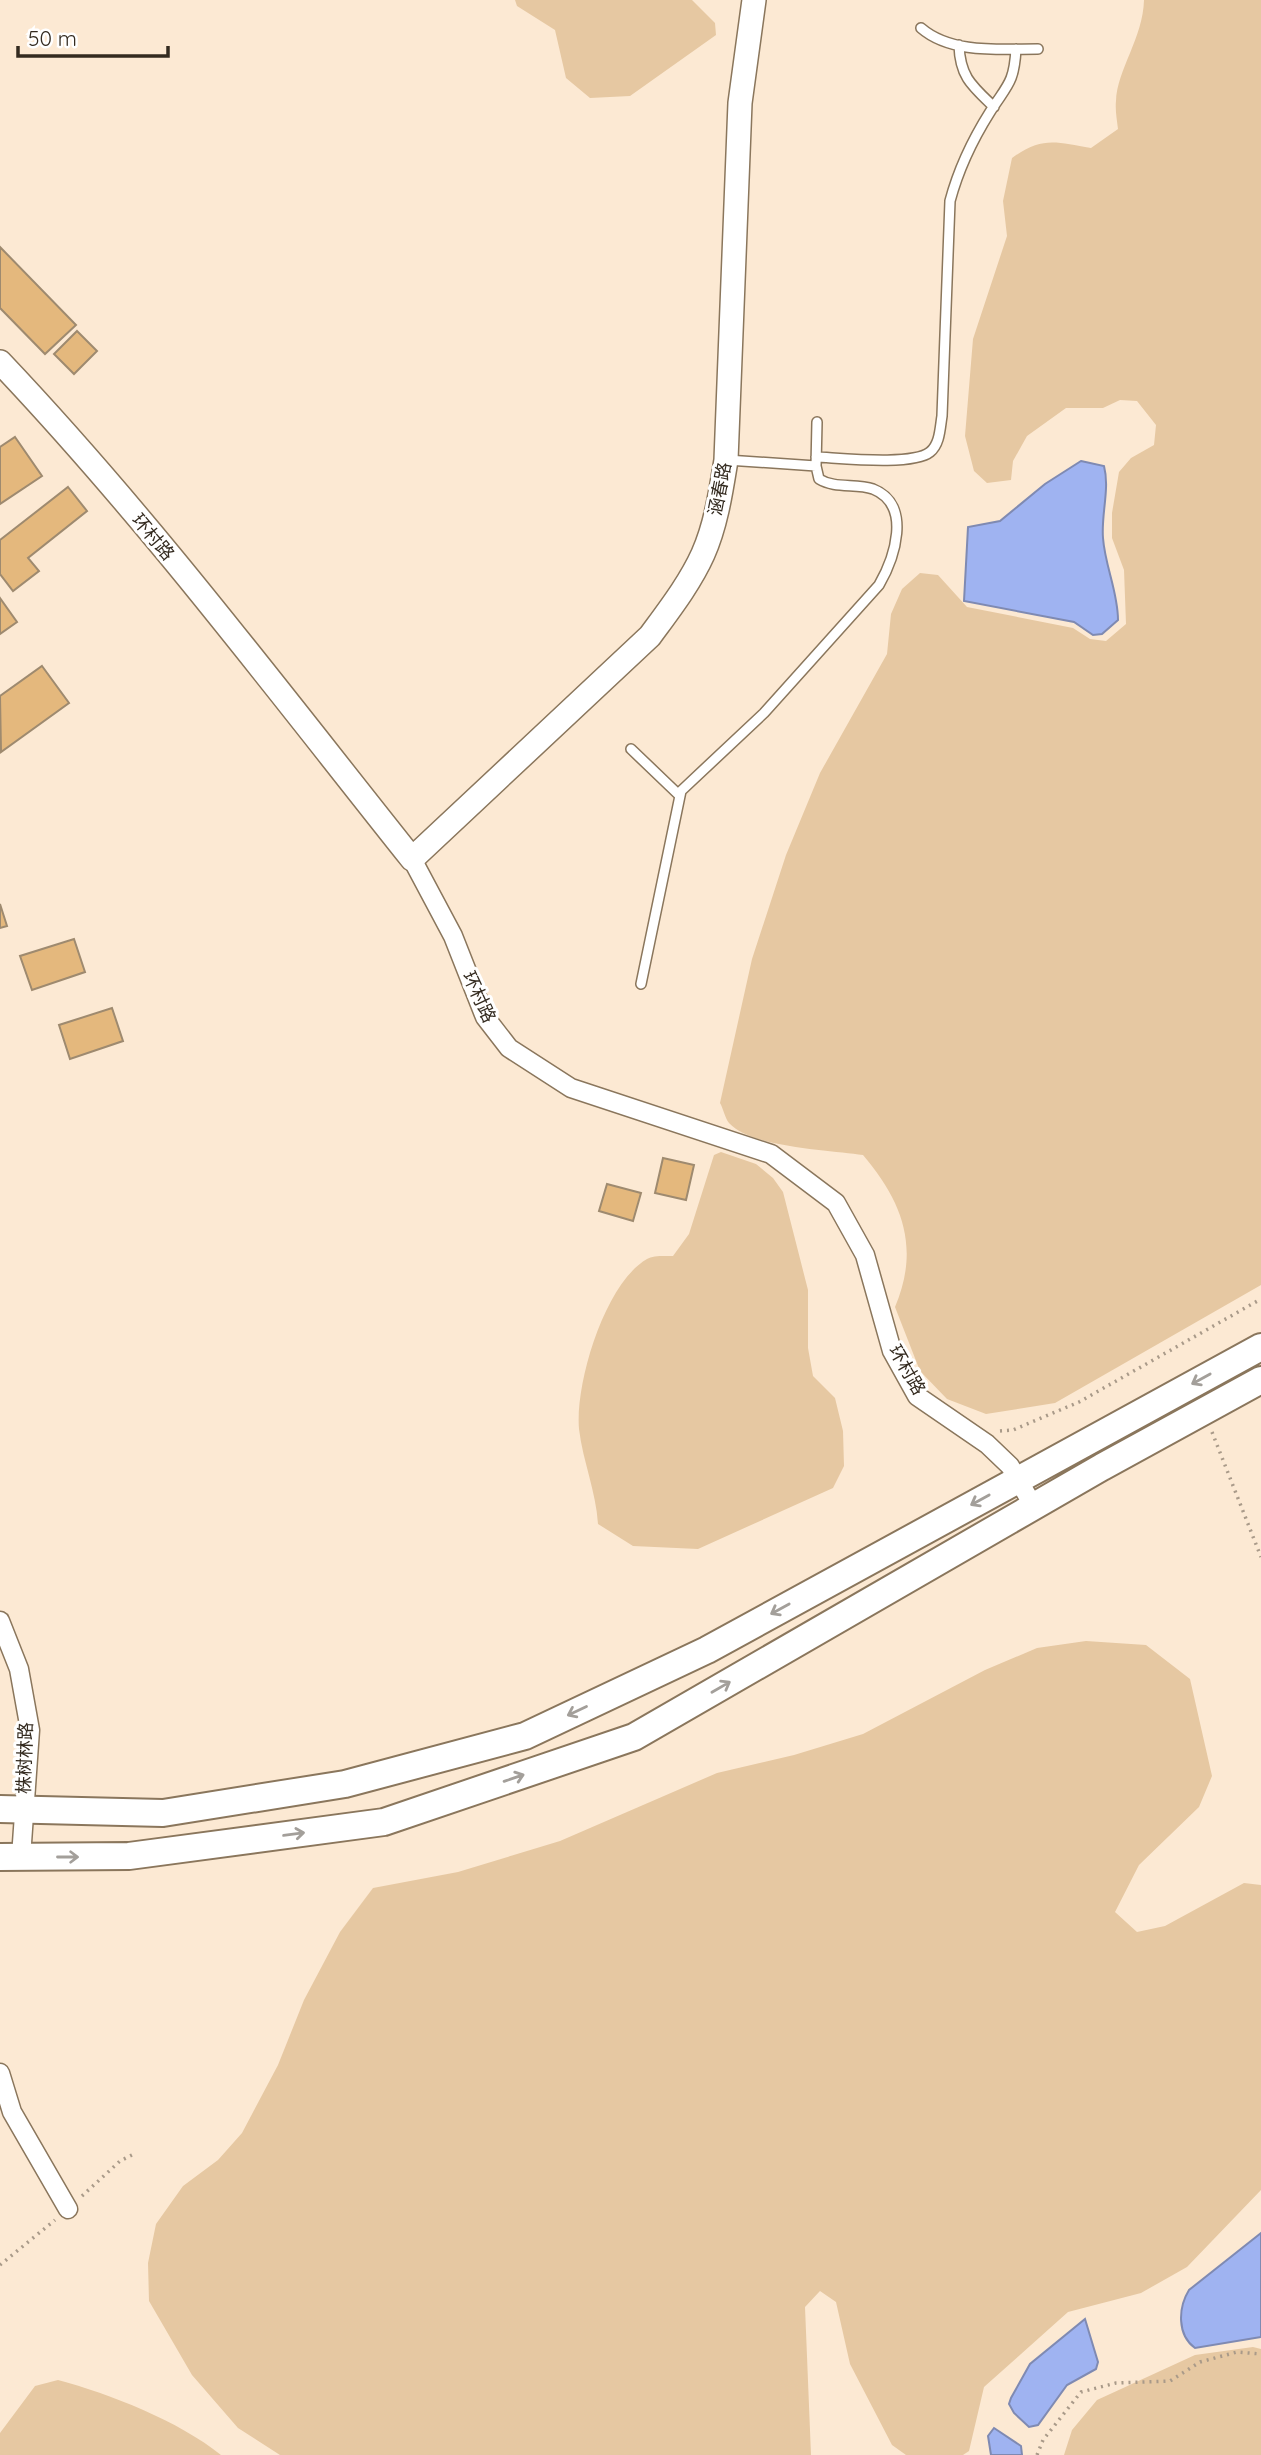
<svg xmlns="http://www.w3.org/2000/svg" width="1261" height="2455" font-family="Quicksand,'Noto Sans SC',sans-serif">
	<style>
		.green { fill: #e6c8a2 }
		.water { fill: #9fb3f1; stroke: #7f8ab2; stroke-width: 2 }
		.building { fill: #e4b87d; stroke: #9e8a6f; stroke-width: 2 }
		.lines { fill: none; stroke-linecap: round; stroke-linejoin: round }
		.service-casing { stroke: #8a765c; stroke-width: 12 }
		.minor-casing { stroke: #8a765c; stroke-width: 21 }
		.tertiary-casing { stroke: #8a765c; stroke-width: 26 }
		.secondary-casing { stroke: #8a765c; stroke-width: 30 }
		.path { stroke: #a99a89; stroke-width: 3.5; stroke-dasharray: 2 5; stroke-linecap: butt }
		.service { stroke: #fff; stroke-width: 9 }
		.minor { stroke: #fff; stroke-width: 18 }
		.tertiary { stroke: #fff; stroke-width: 23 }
		.secondary { stroke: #fff; stroke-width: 26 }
		.oneway { stroke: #a39f9a }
		.labels { text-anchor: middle; stroke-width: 6; stroke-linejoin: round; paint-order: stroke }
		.street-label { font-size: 18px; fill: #332a1f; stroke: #fff }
	</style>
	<rect width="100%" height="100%" fill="#fce9d3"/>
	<path class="green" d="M515 0H692L715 23 716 35 630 96 590 98 566 78 555 30 517 6Z
		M1144 0H1261V1285L1055 1403 986 1414 947 1399 920 1371 895 1307C920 1248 903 1202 863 1155 831 1150 752 1148 729 1123 725 1118 723 1108 720 1103L752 959 786 855 820 773 887 654 891 614 902 589 920 573 938 575 967 607 1073 628 1090 639 1106 641 1126 624 1124 570 1112 538V513L1119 472 1131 458 1154 445 1156 425 1137 401 1120 400 1103 408H1066L1027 436 1013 461 1011 480 987 483 974 471 965 436 973 339 1007 236 1003 201 1012 158C1042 136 1056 142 1091 148L1118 129C1117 120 1115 110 1116 101 1117 70 1143 38 1144 0Z
		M721 1152 756 1164 773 1178 783 1192 808 1290V1348L813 1376 835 1398 843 1431 844 1466 833 1488 698 1549 633 1546 598 1524C596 1491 583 1462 579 1429 575 1383 605 1283 647 1259 653 1255 666 1256 673 1256L689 1234 714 1155Z
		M1086 1641 1146 1645 1190 1679 1212 1776 1199 1807 1139 1865 1115 1912 1137 1932 1165 1926 1244 1883 1261 1885V2190L1187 2267 1141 2293 1068 2312 984 2387 969 2451 963 2455H906L892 2445 850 2364 836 2302 820 2291 805 2307 811 2455H280L238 2428 192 2375 149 2301 148 2263 156 2224 183 2186 218 2160 242 2133 278 2065 304 2000 340 1932 373 1888 458 1872 560 1841 717 1773 794 1755 863 1734 985 1670 1037 1648Z
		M1253 2347 1261 2349V2455H1064L1072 2430 1097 2400 1195 2355Z
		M58 2380C110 2394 179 2421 221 2455H0V2433L35 2386Z"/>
	<path class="water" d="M1081 461 1104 466C1110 489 1101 514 1103 538 1105 566 1118 592 1118 620L1102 634 1093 635 1074 622 964 601 968 527 1000 521 1045 484Z
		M1261 2233V2337L1195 2348C1177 2335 1178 2308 1189 2290Z
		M1085 2319 1098 2362 1096 2369 1067 2385 1038 2425 1029 2427 1014 2413 1009 2404 1011 2398 1030 2364Z
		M994 2428 1021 2446 1022 2455H991L988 2436Z"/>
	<path class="building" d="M0 247 76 325 45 354 0 308Z
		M77 331 97 351 74 374 54 354Z
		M15 437 42 476 0 504V447Z
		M68 487 87 511 28 558 39 571 13 591 0 574V540Z
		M0 598 17 622 0 634Z
		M42 666 69 703 1 752 0 696Z
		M0 904 7 926 0 928Z
		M74 939 85 972 32 990 20 956Z
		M112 1008 123 1041 70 1059 59 1025Z
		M663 1158 694 1165 686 1200 655 1193Z
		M607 1184 641 1193 633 1221 599 1211Z"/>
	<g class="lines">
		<defs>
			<path id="service" d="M921 28C951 54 1000 49 1038 49
				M959 45C960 77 972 86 994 107
				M816 457C840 458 913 466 930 452 940 444 940 428 942 416L950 201C958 171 973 139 990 112 1007 85 1014 84 1016 49
				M727 460 816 466
				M631 749 679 795
				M641 984 681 791 764 713 879 585C894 559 913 505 873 489 856 483 835 489 819 479L816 466 817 422"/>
			<path id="minor" d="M412 859 453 936 485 1017 509 1048 571 1088 771 1154 836 1203 865 1255 892 1351 917 1396 987 1444 1010 1466 1034 1507
				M0 1621 19 1669 30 1730 21 1857
				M0 2073 12 2112 68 2209"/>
			<path id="tertiary" d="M0 362C148 518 278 691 412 859L650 636C669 610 690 583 703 554 716 525 721 491 726 460L740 103 754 0"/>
			<path id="secondary" d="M0 1809 163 1813 345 1784 525 1736 707 1650 1261 1347
				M0 1857 129 1856 384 1822 634 1737 1102 1467 1261 1380"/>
		</defs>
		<use href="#service" class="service-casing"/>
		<use href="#minor" class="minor-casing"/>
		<use href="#tertiary" class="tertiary-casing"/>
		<use href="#secondary" class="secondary-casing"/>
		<path class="path" d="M1000 1431 1013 1430 1079 1402 1261 1299
			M1212 1432 1261 1557
			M82 2196 120 2161 134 2154
			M0 2265 55 2220
			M1037 2455 1043 2440 1081 2392 1116 2383 1170 2381 1200 2362 1237 2352 1261 2354"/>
		<use href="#service" class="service"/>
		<use href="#minor" class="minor"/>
		<use href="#tertiary" class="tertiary"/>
		<use href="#secondary" class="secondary"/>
	</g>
	<defs><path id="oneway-shaft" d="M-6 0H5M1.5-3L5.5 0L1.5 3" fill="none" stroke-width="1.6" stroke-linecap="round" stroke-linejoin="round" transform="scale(1.75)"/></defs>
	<g class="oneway">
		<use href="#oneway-shaft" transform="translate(1201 1379) rotate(151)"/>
		<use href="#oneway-shaft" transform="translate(980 1500) rotate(151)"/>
		<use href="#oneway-shaft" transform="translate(780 1609) rotate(151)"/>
		<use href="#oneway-shaft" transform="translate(721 1687) rotate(-30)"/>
		<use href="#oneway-shaft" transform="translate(577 1711) rotate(155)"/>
		<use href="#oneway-shaft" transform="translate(514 1778) rotate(-19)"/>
		<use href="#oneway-shaft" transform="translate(294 1834) rotate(-8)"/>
		<use href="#oneway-shaft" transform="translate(68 1857)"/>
	</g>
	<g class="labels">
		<g class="street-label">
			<text transform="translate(720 489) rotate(-79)" y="6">涵春路</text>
			<text transform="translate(153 537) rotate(50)" y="6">环村路</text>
			<text transform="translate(479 997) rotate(65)" y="6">环村路</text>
			<text transform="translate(907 1370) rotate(60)" y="6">环村路</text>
			<text transform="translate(25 1758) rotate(-88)" y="6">株树林路</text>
		</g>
	</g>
	<path d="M18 46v10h150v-10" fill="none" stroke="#332a1f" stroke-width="3.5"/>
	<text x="28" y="46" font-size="21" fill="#332a1f" stroke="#ffffff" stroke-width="5" paint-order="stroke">50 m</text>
</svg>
